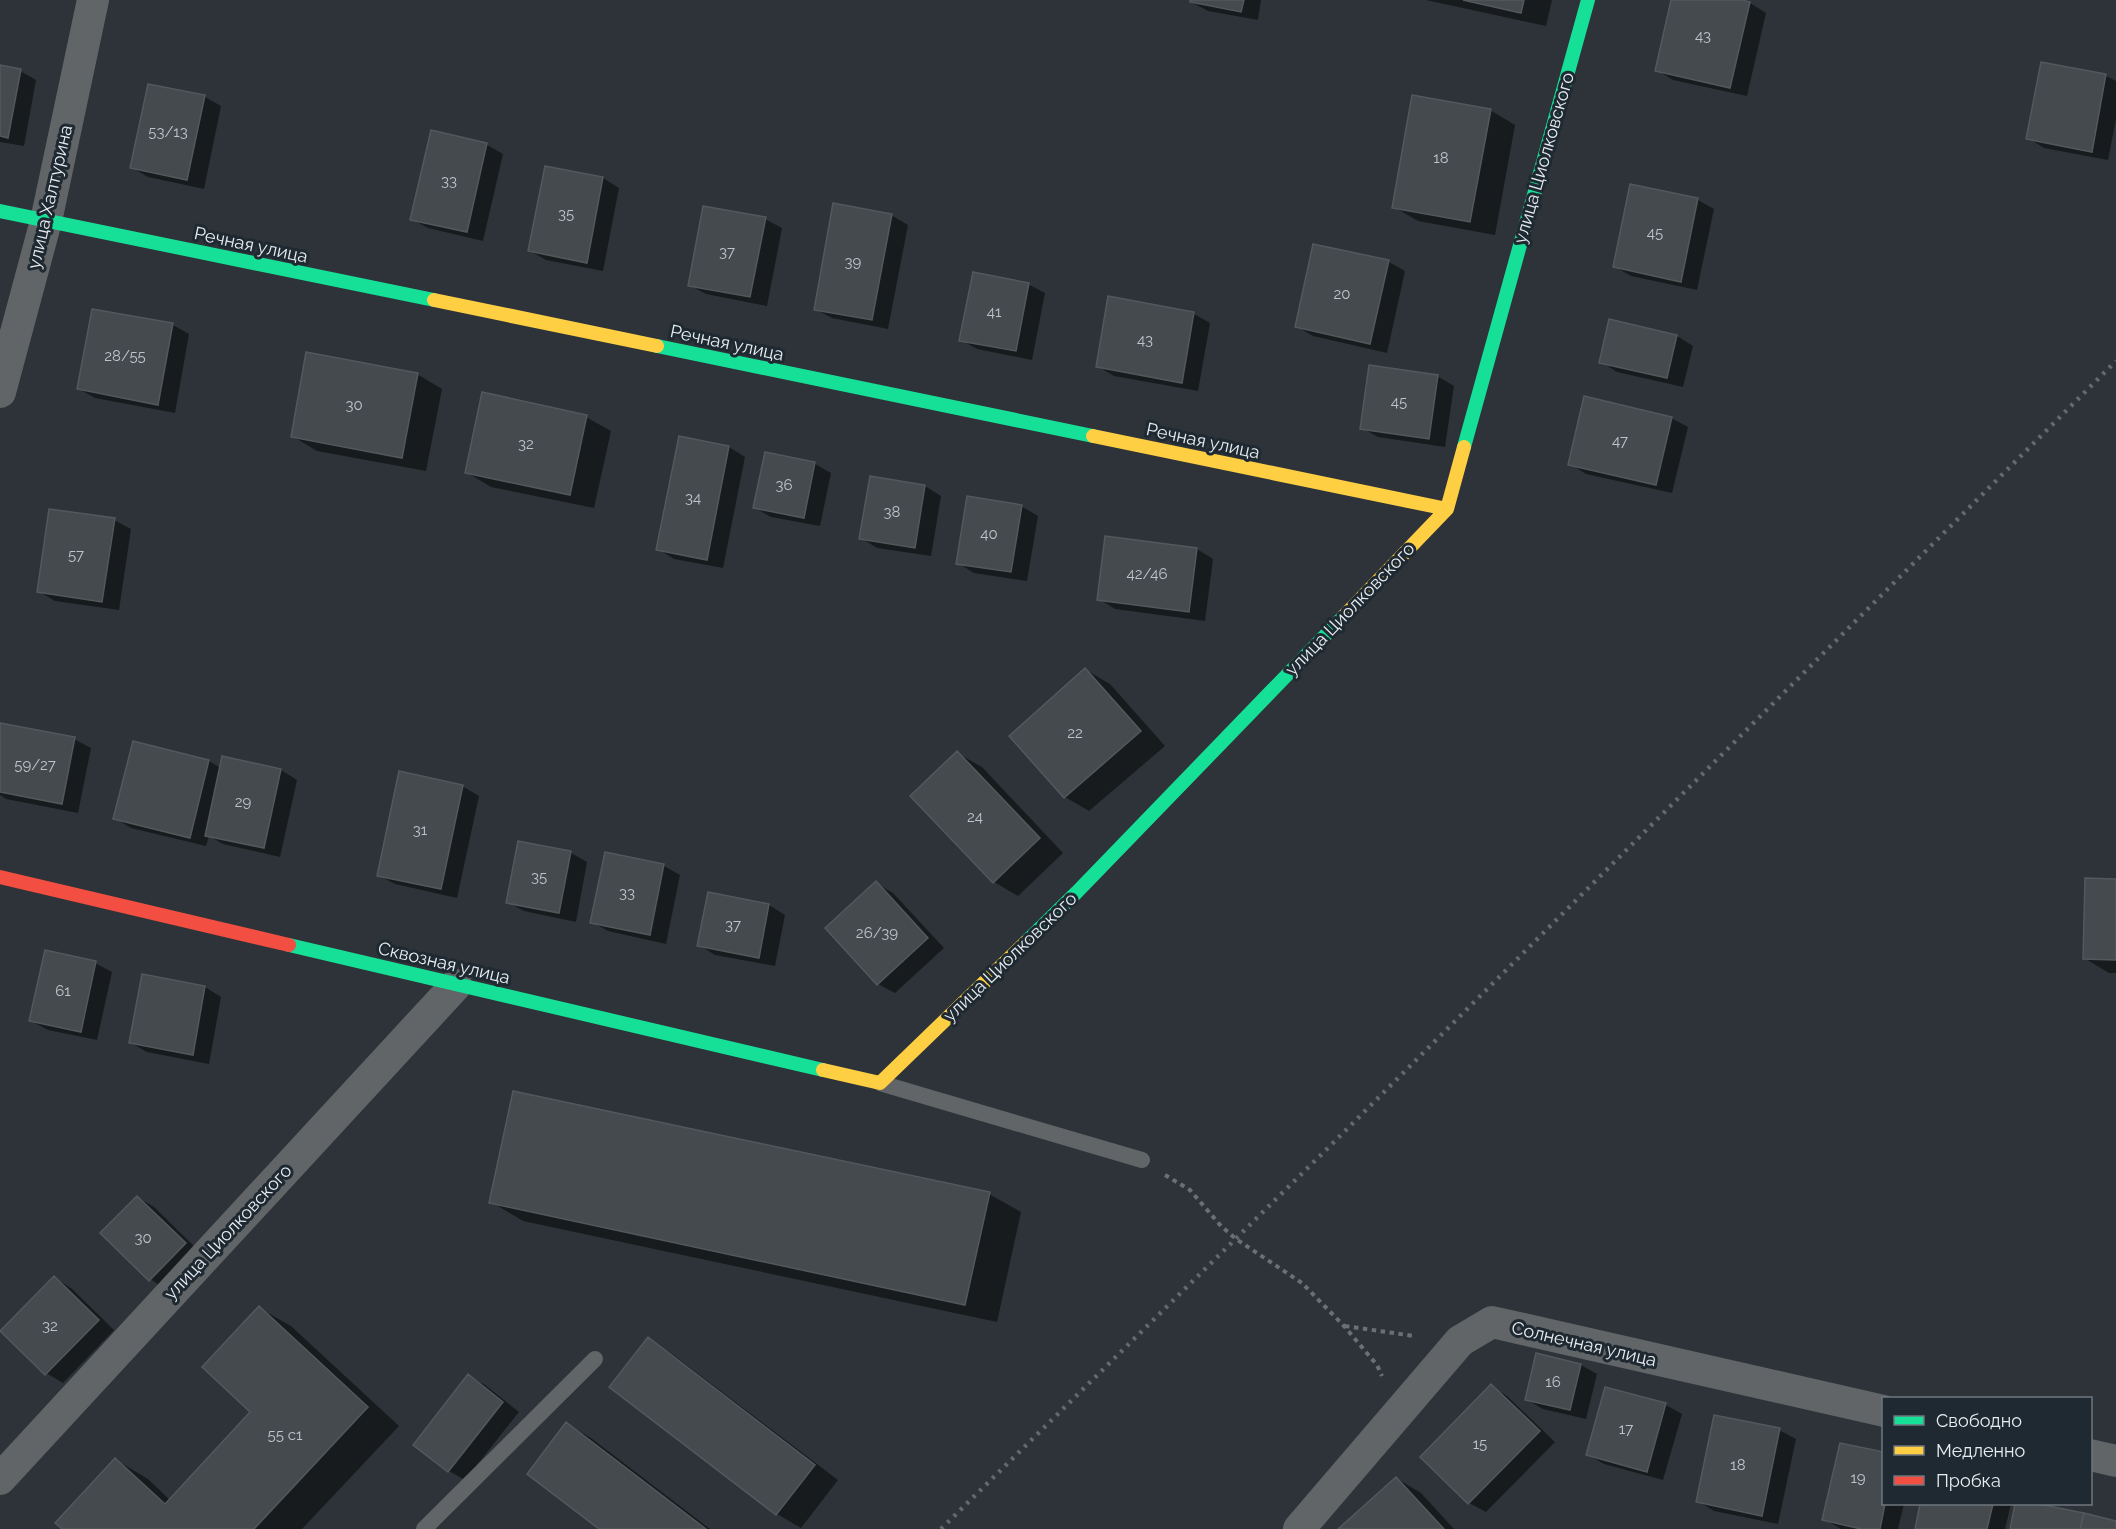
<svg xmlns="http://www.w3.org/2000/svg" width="2116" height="1529" font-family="Raleway,sans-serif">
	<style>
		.shadow { fill: #0007 }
		.building { fill: #444a4e; stroke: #53585c; stroke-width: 1.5 }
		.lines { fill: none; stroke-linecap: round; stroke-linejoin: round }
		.path { stroke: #6c6f73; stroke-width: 4; stroke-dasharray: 4.5 4.5; stroke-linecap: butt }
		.lane { stroke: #616568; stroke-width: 16 }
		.street { stroke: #616568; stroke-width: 32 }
		.fast { stroke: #16e098; stroke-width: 14 }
		.slow { stroke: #ffcf43; stroke-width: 14 }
		.jam { stroke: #f24e42; stroke-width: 14 }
		.rail { stroke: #64696c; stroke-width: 4.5; stroke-dasharray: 3 6; stroke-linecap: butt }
		.labels { text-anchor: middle; stroke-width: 6; stroke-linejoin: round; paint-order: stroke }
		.number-label { font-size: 15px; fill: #bec4c9 }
		.street-label { font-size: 18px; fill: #e6ecf2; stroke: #1f2931 }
	</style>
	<rect width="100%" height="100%" fill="#2d3338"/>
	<path class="shadow" d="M1192 0H1261L1258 20 1208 11 1191 2Z
		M1426 0H1552L1546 26Z
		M1673 0H1735L1750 3 1766 13 1747 96 1673 80 1657 70Z
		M2042 64 2106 76 2116 81V119L2108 160 2044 148 2028 138Z
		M0 67 20 71 36 80 24 146 0 142Z
		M149 85 205 97 221 106 204 189 148 177 131 167Z
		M1490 110 1515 125 1495 235 1418 221 1394 207Z
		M432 132 487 145 503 154 483 241 428 228 411 219Z
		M603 178 619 188 603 271 546 260 530 251Z
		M1631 186 1698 200 1714 209 1697 290 1631 276 1614 266Z
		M891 215 908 225 888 329 832 318 815 309Z
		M765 219 782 228 767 306 706 294 689 285Z
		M1314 245 1389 262 1405 271 1387 353 1313 336 1296 326Z
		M1028 284 1045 293 1032 360 977 349 961 340Z
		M1194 314 1210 323 1198 391 1114 376 1097 366Z
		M173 325 189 334 175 413 95 398 79 389Z
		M1677 336 1693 346 1683 387 1617 372 1601 362Z
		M417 374 442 389 426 471 317 451 292 436Z
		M1437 376 1454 386 1445 447 1378 437 1362 428Z
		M586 417 611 431 594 508 491 487 466 472Z
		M1671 418 1688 427 1672 493 1586 474 1570 464Z
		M729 447 745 457 723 568 674 559 658 549Z
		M815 464 831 473 820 526 771 517 755 508Z
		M925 486 941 496 931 556 877 548 861 538Z
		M1021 506 1038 516 1027 581 974 573 958 563Z
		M114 520 131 529 119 610 55 601 38 591Z
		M1197 549 1213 559 1205 621 1115 609 1099 599Z
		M1086 670 1110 684 1165 746 1089 811 1065 797 1011 736Z
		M0 734 74 739 91 748 78 813 6 799 0 795Z
		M957 753 982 767 1063 853 1018 896 994 882Z
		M209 761 221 768 281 770 297 780 280 857 223 844 209 836 206 846 131 828 115 818Z
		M462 786 479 796 457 898 395 884 378 875Z
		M571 853 587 862 576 922 524 911 507 902Z
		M606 854 664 866 680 875 666 944 608 931 592 922Z
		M2116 881V973H2109L2084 958Z
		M876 883 893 893 944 948 895 993 878 984Z
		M769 905 785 915 775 966 715 955 699 945Z
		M95 963 112 972 97 1040 48 1030 31 1021Z
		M205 987 221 997 209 1064 147 1052 131 1043Z
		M989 1194 1021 1212 997 1322 523 1221 491 1202Z
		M137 1197 154 1207 201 1253 166 1289 150 1279Z
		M55 1278 71 1288 114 1330 63 1383 46 1373Z
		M259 1308 291 1326 399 1426 302 1529H65L116 1460 148 1479 170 1500 252 1412Z
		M648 1339 672 1354 838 1480 801 1528 777 1514Z
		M1581 1365 1597 1374 1586 1419 1543 1409 1527 1400Z
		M469 1376 485 1385 519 1412 465 1480 449 1471Z
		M1491 1386 1507 1396 1555 1442 1486 1512 1469 1503 1422 1457Z
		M1606 1388 1666 1405 1682 1414 1663 1480 1604 1464 1587 1454Z
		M567 1424 591 1438 710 1529H601Z
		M1779 1430 1796 1439 1778 1524 1714 1511 1698 1501Z
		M1396 1478 1421 1493 1454 1529H1340Z
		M1884 1504H1904L1898 1529H1841L1824 1519Z
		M1922 1504H2011L2005 1529H1916Z"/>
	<path class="building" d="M1190 0H1244L1241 12 1190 2Z
		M1463 0H1524L1521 13Z
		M1671 0H1742L1750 2 1730 88 1655 71Z
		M2041 62 2106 74 2092 152 2026 139Z
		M0 65 21 69 8 138 0 136Z
		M148 84 205 95 187 180 130 168Z
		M1412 95 1491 109 1470 222 1392 208Z
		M431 130 487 143 467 232 410 220Z
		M545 166 603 177 587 263 528 251Z
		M1630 184 1698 198 1681 282 1613 267Z
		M833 203 892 214 872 320 814 310Z
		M703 206 766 217 750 297 688 286Z
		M1313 244 1389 260 1370 344 1295 327Z
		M973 272 1029 283 1016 351 959 341Z
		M1108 296 1194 312 1182 383 1096 367Z
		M92 309 173 323 158 405 77 389Z
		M1609 319 1677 335 1667 378 1599 363Z
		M306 352 418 373 402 458 291 437Z
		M1369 365 1438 375 1429 439 1360 429Z
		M482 392 587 415 570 495 465 473Z
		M1584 396 1672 417 1656 485 1568 465Z
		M679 436 729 446 707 560 656 550Z
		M765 452 815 462 804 518 753 508Z
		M870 476 925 485 915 548 859 539Z
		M967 496 1022 505 1011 572 956 564Z
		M49 509 115 518 102 602 37 592Z
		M1105 536 1197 548 1189 612 1097 600Z
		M1085 668 1141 731 1064 798 1009 736Z
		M0 723 75 737 62 804 0 792Z
		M133 741 209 760 190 838 113 819Z
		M957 751 1040 838 993 883 910 796Z
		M222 756 281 769 264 848 205 836Z
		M399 771 463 785 441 889 377 876Z
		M518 841 571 851 559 913 506 903Z
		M605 852 664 864 650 935 590 923Z
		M2085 878 2116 879V960L2083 959Z
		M876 881 928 938 877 985 825 928Z
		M708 892 769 904 759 958 697 946Z
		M45 950 96 961 81 1032 29 1021Z
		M142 974 205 986 193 1055 129 1043Z
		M513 1091 990 1192 965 1305 489 1203Z
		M137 1196 186 1243 149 1281 100 1233Z
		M54 1276 99 1320 45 1375 0 1331Z
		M259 1306 368 1407 254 1529H62L55 1523 115 1458 165 1504 250 1412 202 1367Z
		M648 1337 815 1465 776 1515 609 1387Z
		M1536 1353 1581 1364 1570 1410 1525 1400Z
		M468 1374 503 1402 448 1472 413 1445Z
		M1491 1384 1540 1431 1468 1504 1420 1457Z
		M1605 1387 1666 1403 1647 1472 1586 1455Z
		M1714 1415 1780 1428 1762 1516 1696 1502Z
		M566 1422 706 1529H599L527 1474Z
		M1840 1443 1884 1452V1504H1885L1880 1529H1861L1822 1520Z
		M1396 1477 1444 1529H1338Z
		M1920 1504H1993L1987 1529H1915Z
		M2015 1504H2039L2084 1513 2080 1529H2010Z
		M2084 1513 2116 1521V1529H2080Z"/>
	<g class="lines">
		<path class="path" d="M1165 1175 1190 1190 1221 1226 1236 1239 1302 1283 1344 1326 1377 1365 1382 1376
			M1345 1326 1414 1336"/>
		<path class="lane" d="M880 1083 1142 1160
			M424 1529 595 1359"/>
		<path class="street" d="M0 392 46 221 93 0
			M2090 1455 2116 1461
			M0 1479 456 985
			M1299 1529 1460 1341 1492 1322 1884 1411"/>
		<path class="fast" d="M0 211 434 300
			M657 346 1093 436
			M1464 447 1588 0
			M1026 942 1077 892 1344 616
			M289 945 823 1070"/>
		<path class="slow" d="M434 300 657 346
			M1093 436 1447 509
			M1344 616 1447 509 1464 447
			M823 1070 880 1083 1026 942"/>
		<path class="jam" d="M0 877 289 945"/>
		<path class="rail" d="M941 1529 1333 1143 2116 361"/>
	</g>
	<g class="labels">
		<g class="number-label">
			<text x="1703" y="41">43</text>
			<text x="168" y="137">53/13</text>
			<text x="1441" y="163">18</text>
			<text x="449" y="186">33</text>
			<text x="566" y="219">35</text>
			<text x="1655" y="238">45</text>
			<text x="727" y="257">37</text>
			<text x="853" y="267">39</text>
			<text x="1342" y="299">20</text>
			<text x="994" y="317">41</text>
			<text x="1145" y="345">43</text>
			<text x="125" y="361">28/55</text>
			<text x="1399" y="407">45</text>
			<text x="354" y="410">30</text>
			<text x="1620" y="446">47</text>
			<text x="526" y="449">32</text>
			<text x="784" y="490">36</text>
			<text x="693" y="503">34</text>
			<text x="892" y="517">38</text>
			<text x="989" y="539">40</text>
			<text x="76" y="560">57</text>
			<text x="1147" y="579">42/46</text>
			<text x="1075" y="738">22</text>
			<text x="35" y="770">59/27</text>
			<text x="243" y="807">29</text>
			<text x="975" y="822">24</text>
			<text x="420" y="835">31</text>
			<text x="539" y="882">35</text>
			<text x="627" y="898">33</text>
			<text x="733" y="930">37</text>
			<text x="877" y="938">26/39</text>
			<text x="63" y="996">61</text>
			<text x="143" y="1243">30</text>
			<text x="50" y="1331">32</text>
			<text x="1553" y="1387">16</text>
			<text x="1626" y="1434">17</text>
			<text x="285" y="1440">55 с1</text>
			<text x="1480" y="1449">15</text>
			<text x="1738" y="1470">18</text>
			<text x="1858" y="1483">19</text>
		</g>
		<g class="street-label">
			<text transform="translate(1544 158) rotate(-74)" y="6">улица Циолковского</text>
			<text transform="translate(50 197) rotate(-77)" y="6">улица Халтурина</text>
			<text transform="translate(251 245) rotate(12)" y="6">Речная улица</text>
			<text transform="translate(727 343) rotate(12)" y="6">Речная улица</text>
			<text transform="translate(1203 441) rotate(12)" y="6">Речная улица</text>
			<text transform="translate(1350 609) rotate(-46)" y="6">улица Циолковского</text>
			<text transform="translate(1010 957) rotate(-44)" y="6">улица Циолковского</text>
			<text transform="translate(444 963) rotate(13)" y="6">Сквозная улица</text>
			<text transform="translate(228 1232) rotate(-47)" y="6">улица Циолковского</text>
			<text transform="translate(1584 1344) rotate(13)" y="6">Солнечная улица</text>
		</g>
	</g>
	<rect x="1882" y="1397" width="210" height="108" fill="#1f2931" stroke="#6f777e" stroke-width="1.5"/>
	<rect x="1894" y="1416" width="30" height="9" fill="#16e098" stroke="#6f777e" stroke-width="1.5"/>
	<text x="1936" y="1427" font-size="18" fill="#e6ecf2">Свободно</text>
	<rect x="1894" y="1446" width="30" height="9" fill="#ffcf43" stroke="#6f777e" stroke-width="1.5"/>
	<text x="1936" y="1457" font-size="18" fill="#e6ecf2">Медленно</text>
	<rect x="1894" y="1476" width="30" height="9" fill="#f24e42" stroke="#6f777e" stroke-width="1.5"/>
	<text x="1936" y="1487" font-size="18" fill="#e6ecf2">Пробка</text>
</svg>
